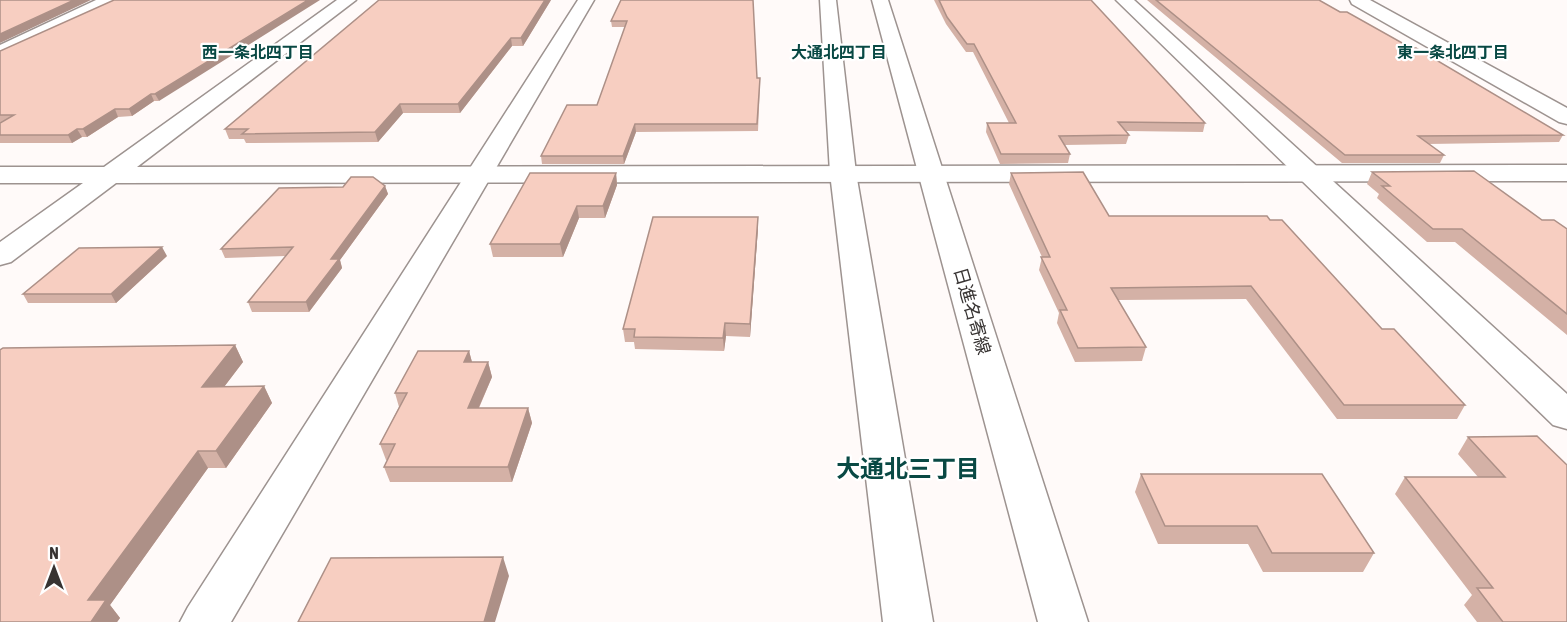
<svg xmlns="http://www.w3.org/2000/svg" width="1567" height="622" font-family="'Asap Condensed','Noto Sans JP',sans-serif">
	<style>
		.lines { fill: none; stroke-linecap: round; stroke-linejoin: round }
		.minor-casing { stroke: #9d9390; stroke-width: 3 }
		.tertiary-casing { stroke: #9d9390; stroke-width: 3 }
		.secondary-casing { stroke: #9d9390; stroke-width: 3 }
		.minor { fill: #fff; fill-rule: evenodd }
		.tertiary { fill: #fff; fill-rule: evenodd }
		.secondary { fill: #fff; fill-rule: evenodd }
		.wall { fill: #d4b1a6 }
		.shaded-wall { fill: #ad9087 }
		.building { fill: #f7cec1; stroke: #ad9087; stroke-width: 1.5 }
		.labels { text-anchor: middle; stroke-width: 4.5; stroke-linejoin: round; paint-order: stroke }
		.far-neighbourhood-label { font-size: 16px; font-weight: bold; fill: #094944; stroke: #fff }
		.street-label { font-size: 18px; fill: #373332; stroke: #fff }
		.near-neighbourhood-label { font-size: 24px; font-weight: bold; fill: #094944; stroke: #fff }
	</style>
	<rect width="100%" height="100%" fill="#fffaf9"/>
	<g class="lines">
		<defs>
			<path id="minor" d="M96 0H118L116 4 0 58V45Z
				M578 0H594L231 622H180L188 607Z
				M1116 0H1134L1567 394V429L1553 425Z"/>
			<path id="tertiary" d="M337 0H356L137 167 1567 165V181L116 183 11 262 0 265V242L83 183H0V167H104Z
				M1350 0H1370L1567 108V124L1559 122 1352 4Z"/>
			<path id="secondary" d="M820 0H836L856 173 933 622H883L830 173Z
				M872 0H888L1088 622H1038Z"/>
		</defs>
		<use href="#minor" class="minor-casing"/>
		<use href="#tertiary" class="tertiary-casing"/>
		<use href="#secondary" class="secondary-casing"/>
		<use href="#minor" class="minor"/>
		<use href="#tertiary" class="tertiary"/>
		<use href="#secondary" class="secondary"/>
	</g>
	<path class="wall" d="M114 0 159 101H154L132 116 118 117 87 137H82L72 143H0V123H1H0V51Z
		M551 0 523 46H512L460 113H403L378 142 246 143 244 139H229L225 129Z
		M621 0 757 78 760 85 758 131 636 132 624 164H542L541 156 597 105 625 27H612L611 21Z
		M934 0H1091L1205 123 1203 132 1126 131 1129 135 1126 144 1065 145 1070 154 1068 163 1000 164 986 132 987 123H1009L973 52H966L946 24Z
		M1147 0H1319L1563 135 1559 142 1428 144 1444 155 1440 163H1342Z
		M1372 172 1542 220 1567 229V335L1455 242H1427L1377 198 1379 194 1367 184Z
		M616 173 617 185 605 218H579L563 257H493L490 244Z
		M1011 173 1109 216 1382 329 1465 405 1457 419H1337L1246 299 1118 300 1146 347 1142 361 1075 362 1057 323 1059 313 1039 270 1042 257 1009 184Z
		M385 186 388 194 340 260 342 268 309 312H252L248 302 286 256 225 258 221 249 343 187Z
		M758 228 750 337 726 336 724 351 635 349 634 342H625L623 329Z
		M167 256 116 303H28L23 294Z
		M235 345 243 362 224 387 264 386 272 403 226 468H208L110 605 120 618 117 622H0Z
		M469 351 472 362H488L492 377 479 408H528L532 423 512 482H390L384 467 387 460H386L380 444 399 407 395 393Z
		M1537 436 1567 622H1477L1464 605 1472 595 1395 494 1405 477H1478L1458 454 1468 437Z
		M1141 474 1374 553 1363 572H1263L1248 544H1158L1135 492Z"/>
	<path class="shaded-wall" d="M74 0H91L0 43V34Z
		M308 0H320L159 101 155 94Z
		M545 0H551L523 46 521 38Z
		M511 38 512 46 460 113 458 104Z
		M151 94 154 101 132 116 129 109Z
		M400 104 403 113 378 142 375 132Z
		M115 109 118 117 87 137 83 129Z
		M635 124 636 132 624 164 623 156Z
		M77 129 82 137 72 143 68 135Z
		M616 173 617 185 605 218 603 206Z
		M385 186 388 194 340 260 342 268 309 312 306 302 331 259Z
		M577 206 579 218 563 257 560 244Z
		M758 217V228L750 337V324Z
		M162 247 167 256 116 303 111 294Z
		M725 323 726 336 724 351 723 338Z
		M235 345 243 362 211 404 202 387Z
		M469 351 473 366 464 362Z
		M488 362 492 377 472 423 468 408Z
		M264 386 272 403 226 468 216 451Z
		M528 408 532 423 512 482 508 467Z
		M198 451 208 468 110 605 120 618 117 622H91L88 600Z
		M503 557 509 576 495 622H484Z"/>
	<path class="building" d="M0 0H74L0 34Z
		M114 0H308L155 94H151L129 109H115L83 129H77L68 135H0V123L14 115H0V51Z
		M379 0H545L521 38H511L458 104H400L375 132 242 134 248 129H225Z
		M621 0H753L757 78H760L757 124H635L623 156H541L567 105H597L627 21H611Z
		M939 0H1091L1205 123 1118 122 1129 135 1059 136 1070 154H1001L987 123H1016L974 44H967L947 17Z
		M1156 0H1319L1340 12H1347L1411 48H1416L1563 135 1418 136 1444 155H1345Z
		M1474 171 1542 220H1554L1567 229V314L1462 229H1433L1382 186H1390L1372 172Z
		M1083 172 1109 216H1267L1270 220H1282L1382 329H1394L1465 405H1344L1251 286 1111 288 1146 347 1078 348 1060 310H1067L1041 257H1050L1011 173Z
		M530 173H616L603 206H577L560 244H490Z
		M351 177H373L385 186 331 259H339L306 302H248L293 247 221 249 279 188 343 187Z
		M653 217H758L750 324 725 323 723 338 634 337 635 329H623Z
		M162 247 111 294H23L79 248Z
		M235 345 202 387 264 386 216 451H198L88 600H106L91 622H0V350L3 348Z
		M418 351H469L464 362H488L468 408H528L508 467H384L395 444H380L407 393H395Z
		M1537 436 1567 465V622H1503L1477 588H1493L1405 477H1505L1468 437Z
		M1141 474H1322L1374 553H1272L1257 526H1165Z
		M503 557 484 622H298L331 558Z"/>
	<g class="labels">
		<g class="far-neighbourhood-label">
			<text x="258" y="58">西一条北四丁目</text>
			<text x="839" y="58">大通北四丁目</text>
			<text x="1453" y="58">東一条北四丁目</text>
		</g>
		<g class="street-label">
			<text transform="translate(972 311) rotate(74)" y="6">日進名寄線</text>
		</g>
		<g class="near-neighbourhood-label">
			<text x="908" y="477">大通北三丁目</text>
		</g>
	</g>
	<g transform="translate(54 568)" stroke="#ffffff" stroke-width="4.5" paint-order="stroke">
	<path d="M0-4.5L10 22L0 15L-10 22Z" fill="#373332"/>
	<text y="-9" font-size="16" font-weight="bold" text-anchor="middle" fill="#373332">N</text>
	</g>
</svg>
